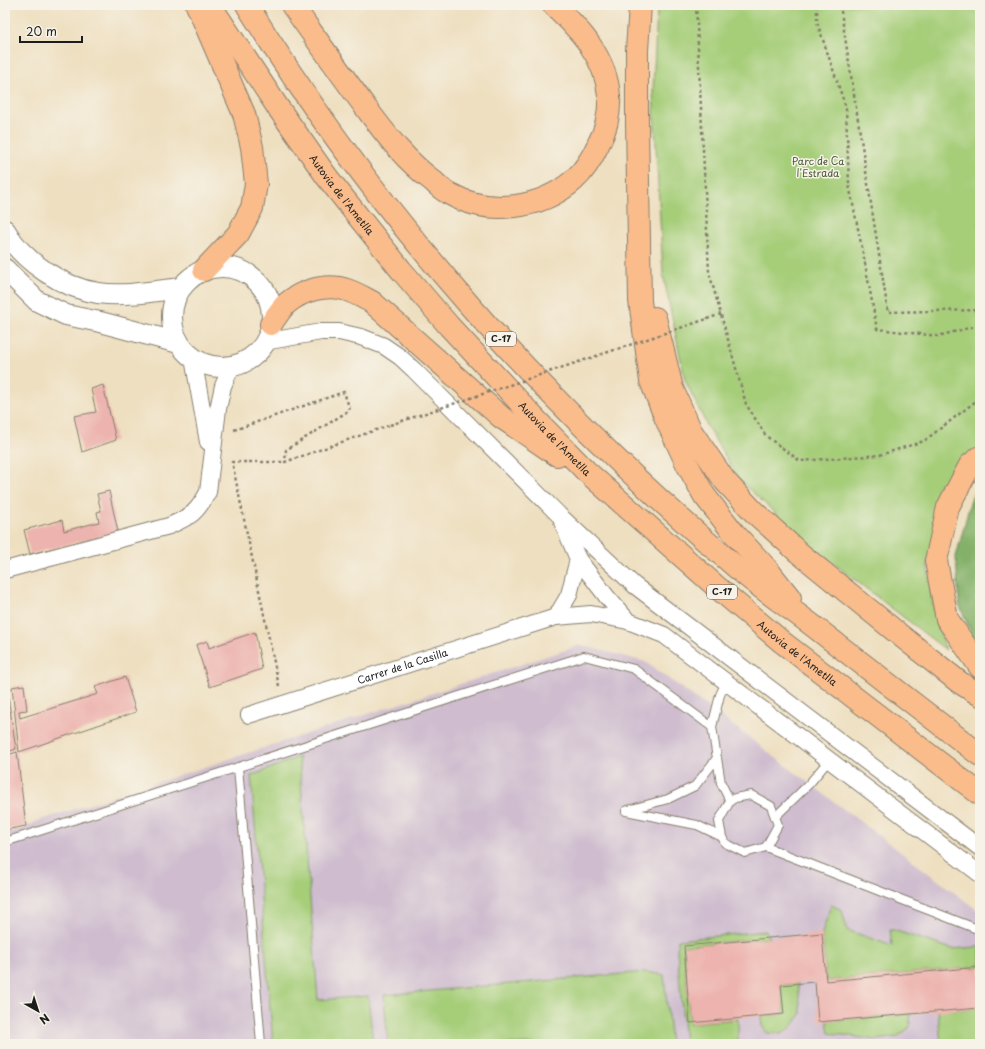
<svg xmlns="http://www.w3.org/2000/svg" width="985" height="1049" font-family="'Playpen Sans',sans-serif">
	<style>
		.industrial { fill: #cfbdcf }
		.green { fill: #a6ce79; stroke: #61754a }
		.forest { fill: #84b169; stroke: #506642 }
		.building { fill: #edb3ae }
		.lines { fill: none; stroke-linecap: round; stroke-linejoin: round }
		.service-casing { stroke: #857e6e; stroke-width: 10 }
		.minor-casing { stroke: #857e6e; stroke-width: 18 }
		.tertiary-casing { stroke: #857e6e; stroke-width: 22 }
		.motorway-casing { stroke: #857e6e; stroke-width: 24 }
		.path { stroke: #857e6e; stroke-width: 2.5; stroke-dasharray: 3 3; stroke-linecap: butt }
		.service { stroke: #fff; stroke-width: 8 }
		.minor { stroke: #fff; stroke-width: 16 }
		.tertiary { stroke: #fff; stroke-width: 20 }
		.motorway { stroke: #fabc8b; stroke-width: 22 }
		.path-bridge { stroke: #857e6e; stroke-width: 2.5; stroke-dasharray: 3 3; stroke-linecap: butt }
		.labels { text-anchor: middle; stroke-width: 3; stroke-linejoin: round; paint-order: stroke }
		.shield { fill: #f7f3e8; stroke: #5e5c59; stroke-width: 1 }
		.shield-label { font-size: 9px; font-weight: bold; fill: #1c1c1c }
		.park-label { font-size: 10px; fill: #4c5a3d; stroke: #f7f3e8 }
		.street-label { font-size: 10px; fill: #1c1c1c; stroke: #f7f3e8 }
	</style>
	<rect width="100%" height="100%" fill="#f7f3e8"/>
	<filter id="ink" filterUnits="userSpaceOnUse"><feTurbulence type="fractalNoise" baseFrequency=".025" numOctaves="2"/><feDisplacementMap in="SourceGraphic" scale="8" xChannelSelector="R" yChannelSelector="G"/><feConvolveMatrix kernelMatrix="1 2 1 2 8 2 1 2 1" color-interpolation-filters="sRGB"/></filter>
	<filter id="wash" filterUnits="userSpaceOnUse"><feTurbulence type="fractalNoise" baseFrequency=".012" numOctaves="4" result="noise"/><feDisplacementMap in="SourceGraphic" scale="16" xChannelSelector="R" yChannelSelector="G"/><feGaussianBlur stdDeviation="0.9" result="paint"/><feColorMatrix in="noise" values="0 0 0 0 0 0 0 0 0 0 0 0 0 0 0 0 0 1.4 0 .05"/><feComposite in="paint" operator="in"/></filter>
	<g filter="url(#wash)">
		<rect width="100%" height="100%" fill="#eedfc0"/>
		<path class="industrial" d="M581 645 645 662 715 712 980 912V1044H5V833L25 828 35 822Z"/>
		<path class="green" d="M660 5H980V447L927 561 935 618 946 650 815 549 740 481 708 428 685 380 663 274 653 91 657 9Z
			M299 757 318 1000 368 996 373 1044H273L251 776Z
			M831 905 842 910 847 930 892 946 890 929 952 949 978 947 980 948V967L826 981 822 933Z
			M766 931 769 938 684 946 690 1023 738 1019V1039L736 1044H685L677 950 678 940Z
			M645 972 664 975 671 1044H388L384 995Z
			M798 984 801 1014C790 1029 789 1035 767 1033L762 1026 761 1016 784 1014 781 985Z
			M980 1008V1044H941L938 1011Z
			M911 1014 909 1028 897 1037 877 1040 829 1033 827 1021Z"/>
		<path class="forest" d="M980 487V647L974 640 959 604 956 557 972 496Z"/>
		<g id="blocks">
			<path class="building" d="M103 385 116 440 82 452 74 416 96 412 91 389Z
				M109 491 118 532 30 554 24 530 62 520 64 531 99 522 97 512 101 511 97 494Z
				M255 632 262 669 210 687 196 645 207 641 209 648Z
				M5 665 8 679H5Z
				M125 677 136 712 19 752 12 687 24 685 27 710 19 711 20 718 98 694 95 687Z
				M6 683 16 749 5 753V740L9 739 6 720H5Z
				M17 752 26 826 5 830V756Z
				M822 933 826 981 980 967V1008L818 1022 815 982 781 985 784 1014 690 1023 684 946Z"/>
		</g>
	</g>
	<g filter="url(#ink)">
		<use href="#blocks" fill-opacity="0" stroke="#857e6e" stroke-width="1"/>
		<g class="lines">
			<defs>
				<path id="service" d="M726 682 720 695 712 727 721 783 730 801
					M238 767 261 1044
					M628 810 668 799 695 786 717 758
					M626 811 697 825 722 837 725 843 745 853 766 847 778 825 771 806 751 795 735 798 730 801 719 821 722 837
					M775 817 809 784 829 760
					M5 842 584 656 634 669 712 727
					M766 847 980 930"/>
				<g id="minor">
					<path d="M264 342 321 332H339L361 337 384 346 400 357 414 370 559 515 634 585 980 848"/>
					<path d="M193 358 208 442"/>
					<path d="M578 559 607 597 628 621"/>
					<path d="M5 570 169 526C191 516 196 514 208 492L218 409 223 386 232 365"/>
					<path d="M556 617 569 595 578 559 562 522"/>
					<path id="s1" d="M249 715 556 617 591 614 628 621 664 635 980 874"/>
				</g>
				<path id="tertiary" d="M5 230C22 261 63 288 98 293 125 297 154 291 181 288
					M172 317a50 50 0 1 1 100 0a50 50 0 1 1-100 0Z
					M5 269 37 301 66 315 100 322 179 343"/>
				<g id="motorway">
					<path d="M197 5 244 114 252 147 256 184 252 208 238 234 204 270"/>
					<path id="s2" d="M210 5 279 109 327 177 353 210 401 270 449 326 538 422 586 471 719 589 782 642 980 794"/>
					<path d="M247 5C377 216 547 407 736 567 760 588 787 606 812 625 868 668 924 712 980 755"/>
					<path d="M292 5C317 40 341 74 366 108 388 137 404 159 433 181 438 186 444 191 450 194 489 216 541 209 574 180 585 170 592 158 598 145 606 130 610 113 609 96 606 57 580 30 554 5"/>
					<path d="M640 5 637 50V122L640 301 651 381 666 419 687 464 704 495 733 532 767 569 790 598"/>
					<path d="M655 318 672 388 691 431 725 481 754 512 798 552 900 635 959 682 980 695"/>
					<path d="M271 324C275 318 280 310 286 304 302 290 327 283 347 290 356 293 364 298 372 302L501 417 557 455"/>
					<path d="M980 457 970 465 948 507 936 561 947 619 980 667"/>
				</g>
			</defs>
			<use href="#service" class="service-casing"/>
			<use href="#minor" class="minor-casing"/>
			<use href="#tertiary" class="tertiary-casing"/>
			<use href="#motorway" class="motorway-casing"/>
			<path class="path" d="M696 5 709 272 746 404 766 436 800 461 880 455 924 441 980 398
				M817 5V22L846 108 849 185 864 258 877 329 938 336 980 325
				M840 5 888 312 980 310
				M707 319 721 314
				M234 430 344 392 350 410 286 450 285 462 390 425
				M279 686 232 462H285"/>
			<use href="#service" class="service"/>
			<use href="#minor" class="minor"/>
			<use href="#tertiary" class="tertiary"/>
			<use href="#motorway" class="motorway"/>
			<path class="path-bridge" d="M390 425 707 319"/>
		</g>
	</g>
	<g class="labels">
		<g class="shield">
			<rect x="486" y="332" width="30" height="14" rx="3"/>
			<rect x="707" y="585" width="30" height="14" rx="3"/>
		</g>
		<g class="shield-label">
			<text x="501" y="342">C-17</text>
			<text x="722" y="595">C-17</text>
		</g>
		<g class="park-label">
			<text x="818" y="165">Parc de Ca<tspan x="818" dy="12">l'Estrada</tspan></text>
		</g>
		<g class="street-label">
			<text dy="4" stroke="none"><textPath href="#s2" startOffset="231">Autovia de l'Ametlla</textPath></text>
			<text dy="4" stroke="none"><textPath href="#s2" startOffset="555">Autovia de l'Ametlla</textPath></text>
			<text dy="4" stroke="none"><textPath href="#s2" startOffset="879">Autovia de l'Ametlla</textPath></text>
			<text dy="4" stroke="none"><textPath href="#s1" startOffset="161">Carrer de la Casilla</textPath></text>
		</g>
	</g>
	<rect width="985" height="1049" fill="none" stroke="#f7f3e8" stroke-width="20"/>
	<g transform="translate(38 1011) rotate(141)" stroke="#f7f3e8" stroke-width="3" paint-order="stroke">
	<path d="M0-3L7 15L0 10L-7 15Z" fill="#1c1c1c"/>
	<text y="-6" font-size="11" font-weight="bold" text-anchor="middle" fill="#1c1c1c">N</text>
	</g>
	<path d="M20 36v6h62v-6" fill="none" stroke="#1c1c1c" stroke-width="2"/>
	<text x="26" y="36" font-size="12" fill="#1c1c1c" stroke="#f7f3e8" stroke-width="3" paint-order="stroke">20 m</text>
</svg>
